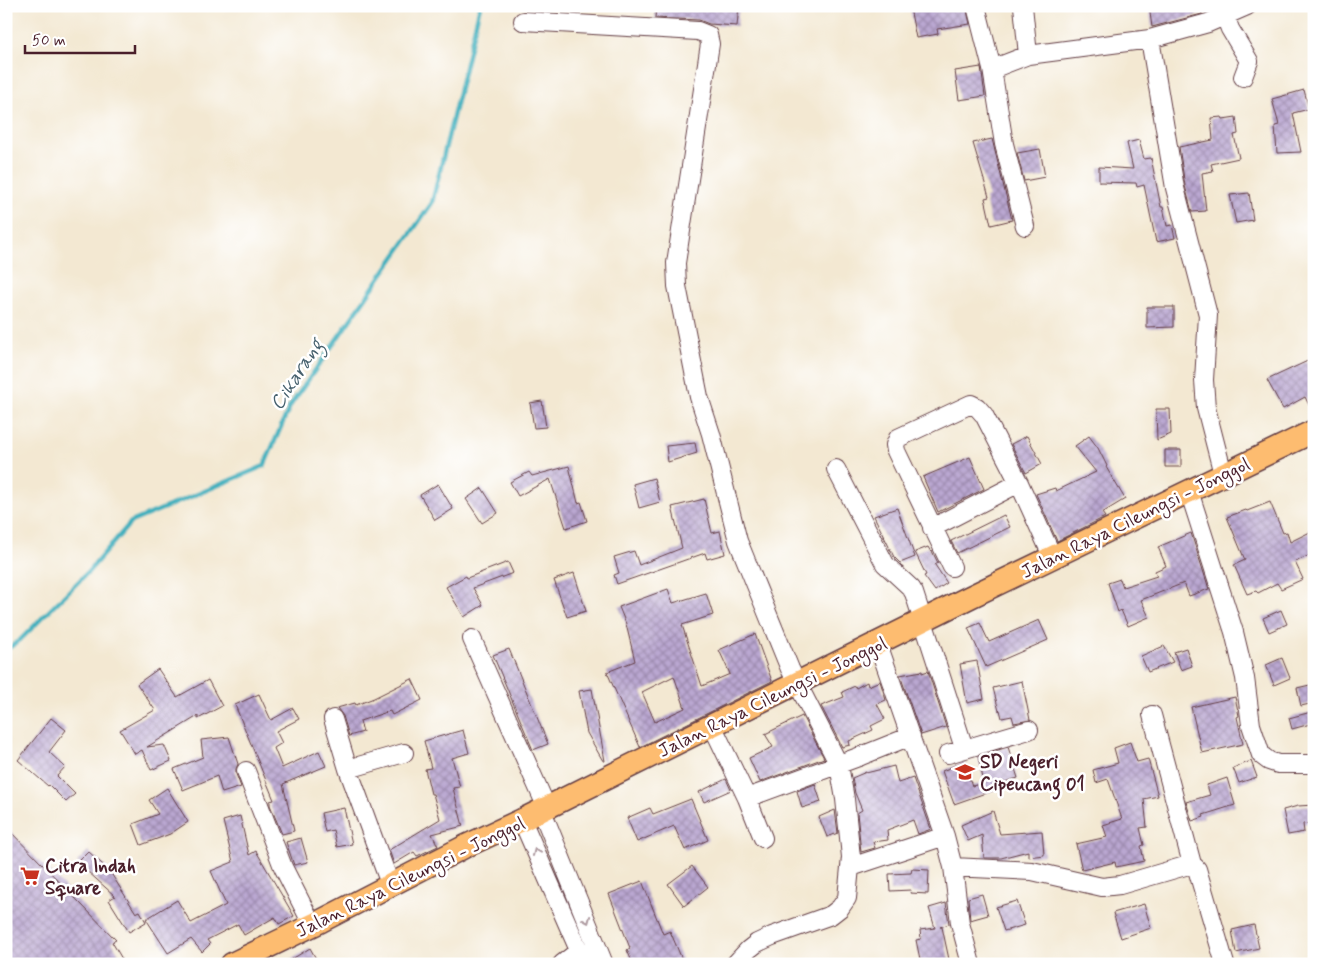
<svg xmlns="http://www.w3.org/2000/svg" width="1320" height="970" font-family="Mynerve,sans-serif">
	<style>
		.lines { fill: none; stroke-linecap: round; stroke-linejoin: round }
		.stream { stroke: #42b0be; stroke-width: 4.5 }
		.building { fill: url(#building-cross-hatch); fill-rule: evenodd }
		.minor-casing { stroke: #633d44; stroke-width: 20 }
		.major-casing { stroke: #633d44; stroke-width: 25 }
		.minor { stroke: #fff; stroke-width: 18 }
		.major { stroke: #fdbc6f; stroke-width: 22 }
		.oneway { stroke: #ae9aa0 }
		.labels { text-anchor: middle; stroke-width: 5; stroke-linejoin: round; paint-order: stroke }
		.street-label { font-size: 19px; fill: #4a1f2b; stroke: #fff }
		.poi-label { font-size: 19px; font-weight: bold; fill: #4a1f2b; stroke: #fff; text-anchor: start }
		.water-label { font-size: 20px; font-style: italic; fill: #46606d; stroke: #fff }
	</style>
	<defs>
		<pattern id="building-cross-hatch" width="8" height="8" patternUnits="userSpaceOnUse" patternTransform="scale(1.25)"><rect width="8" height="8" fill="#baa7d1"/><path d="M0 0l8 8M0 8l8-8" fill="none" stroke="#9987aa"/></pattern>
	</defs>
	<rect width="100%" height="100%" fill="#fff"/>
	<filter id="ink" filterUnits="userSpaceOnUse"><feTurbulence type="fractalNoise" baseFrequency=".02" numOctaves="2"/><feDisplacementMap in="SourceGraphic" scale="10" xChannelSelector="R" yChannelSelector="G"/><feConvolveMatrix kernelMatrix="1 2 1 2 8 2 1 2 1" color-interpolation-filters="sRGB"/></filter>
	<filter id="wash" filterUnits="userSpaceOnUse"><feTurbulence type="fractalNoise" baseFrequency=".0096" numOctaves="4" result="noise"/><feDisplacementMap in="SourceGraphic" scale="20" xChannelSelector="R" yChannelSelector="G"/><feGaussianBlur stdDeviation="1.12" result="paint"/><feColorMatrix in="noise" values="0 0 0 0 0 0 0 0 0 0 0 0 0 0 0 0 0 1.4 0 .05"/><feComposite in="paint" operator="in"/></filter>
	<g filter="url(#wash)">
		<rect width="100%" height="100%" fill="#f3e8d2"/>
		<g class="lines">
			<path class="stream" d="M6 650 20 640 88 572 131 522 264 466 290 406 432 203 480 6"/>
		</g>
		<g id="blocks">
			<path class="building" d="M656 6H739L737 26 709 24 699 20 655 18Z
				M920 6H966L970 24 937 29 938 34 916 38 910 8Z
				M1149 6H1200L1202 14 1152 27Z
				M981 67 985 96 959 100 955 71Z
				M1304 90 1309 109 1293 113 1301 152 1277 153 1275 126 1279 125 1272 99Z
				M1222 117 1223 119 1236 117 1238 134 1234 135 1239 158 1211 164 1213 171 1202 173 1206 211 1192 212 1185 186 1179 147 1213 140 1211 118Z
				M992 139 1012 220 991 225 985 198 989 197 973 143Z
				M1139 140 1144 159 1151 158 1161 207H1163L1167 226 1172 225 1175 238 1156 242 1144 185 1137 187 1136 183 1099 182V167L1133 169 1127 143Z
				M1040 149 1045 177 1024 181 1017 153Z
				M1249 193 1253 220 1236 223 1230 195Z
				M1147 307H1174V327L1147 328Z
				M1314 358V415L1305 397 1283 409 1267 380Z
				M542 401 546 427 534 428 530 403Z
				M1156 409H1170L1171 434 1157 440Z
				M1027 436 1042 464 1026 473 1011 444Z
				M1089 436 1098 448 1107 466 1106 467 1125 499 1102 513 1105 517 1057 541 1036 494 1055 488 1056 491 1096 472 1075 446Z
				M695 443 697 453 668 462 666 446Z
				M1165 450H1181V467H1165Z
				M970 457 984 489 938 512 923 477Z
				M569 466 578 503 581 502 587 521 566 528 550 479 518 496 510 482 529 472 532 476Z
				M654 478 660 502 639 508 633 484Z
				M438 484 453 509 435 520 420 495Z
				M482 488 498 513 482 523 466 499Z
				M704 499 712 533 720 531 725 554 707 559 705 553 617 584 614 575 619 573 614 557 634 551 639 565 682 548 672 507Z
				M1270 502 1283 533 1287 532 1290 542 1314 530V553L1295 562 1303 579 1281 589 1277 583 1258 593 1256 591 1247 594 1234 565 1245 560 1227 517 1246 510 1247 511Z
				M897 508 915 557 900 563 894 557 874 516Z
				M1004 515 1010 527 957 553 951 541Z
				M1191 533 1209 589 1189 596 1184 583 1141 600 1149 617 1128 626 1121 610 1118 612 1108 583 1120 579 1123 587 1157 576 1155 571 1166 566 1158 547Z
				M928 547 931 552 932 551 938 563 935 565 947 583 935 591 924 576 926 575 915 552Z
				M508 562 513 573 473 588 483 605 464 617 446 587 466 576 467 578Z
				M574 573 586 611 567 617 554 580Z
				M668 589 673 603 706 593 713 615 682 625 702 686 730 674 719 650 755 634 772 681 640 747 607 672 635 661 626 624 619 607ZM674 676 685 708 655 722 642 692Z
				M1281 610 1287 624 1269 632 1263 618Z
				M1039 620 1048 640 986 667 968 628 980 623 989 642Z
				M1164 646 1173 662 1148 672 1141 656Z
				M1186 648 1192 666 1181 670 1174 652Z
				M509 649 548 744 533 750 493 655Z
				M1282 658 1290 678 1274 685 1266 665Z
				M977 661 984 699 967 703 960 664Z
				M158 669 177 697 208 680 222 706 198 719V716L147 747 164 745 171 761 151 770 142 750 135 754 120 730 155 710 137 684Z
				M922 671V673L928 671 946 727 921 735 900 675Z
				M412 679 422 700 392 715 390 711 360 721 363 732 349 736 343 716 337 708 355 703 356 705 374 698Z
				M880 681 886 700 877 704 885 719 871 726 873 730 849 741 850 745 842 747 821 706 844 697 842 692 855 686 856 688 867 682 868 686Z
				M1022 681 1030 720 1014 723 1012 716 1002 718 1000 710 999 711 993 688Z
				M1314 684V703L1301 706 1297 688Z
				M592 689 605 761H603L587 733 579 691Z
				M259 694 271 720 293 708 299 719 276 731 282 743 274 748 282 768 319 751 326 766 283 784 294 831 282 834 270 805V801L274 800 235 705Z
				M1235 697 1239 716 1237 717 1243 744 1202 753 1191 707Z
				M1311 712 1314 723 1292 729 1289 718Z
				M802 716 824 758 760 782 749 758 773 747 765 734Z
				M51 718 66 730 49 752 65 767 57 776 75 794 66 802 49 785 48 786 18 760Z
				M463 730 469 753 452 758 460 787 453 788 463 826 432 834 438 846 417 856 414 852 394 864 389 850 440 819 433 794H431L425 769 431 768 424 741Z
				M229 737 238 764 236 769V774L241 787 222 793 217 776 183 790 174 769 203 757 201 740Z
				M1130 742 1137 762 1148 759 1158 796 1144 799 1147 827 1140 828 1144 845 1141 846 1144 861 1116 867 1115 862 1082 870 1076 844 1107 837 1103 825 1122 819 1108 779 1096 783 1093 770 1118 763 1114 748Z
				M1008 747 1018 778 998 784 1000 788 954 804 942 771 964 762 972 786 984 783 978 756Z
				M1251 761 1257 777 1239 783 1233 768Z
				M894 766 898 783 913 778 931 829 918 834 913 820 887 830 888 840 873 842 875 848 861 852 857 813 862 810 855 793 852 778 866 772V773Z
				M1227 778 1235 805 1203 815 1204 817 1192 821 1186 802 1210 795 1207 785Z
				M726 779 731 790 704 802 699 792Z
				M815 784 821 802 802 808 797 791Z
				M167 788 188 822 170 834 141 845 133 824 158 814 149 800Z
				M691 799 708 840 685 850 674 826 637 842 627 818 650 808 653 814Z
				M1314 805V822L1303 824 1304 832 1288 835 1283 810 1298 806Z
				M344 808 352 844 337 847 333 830 325 832 321 813Z
				M835 810 838 833 827 837 819 817Z
				M993 811 1000 834 1042 831 1044 855 1028 857V851L1001 858H984L982 835 968 841 961 825Z
				M240 816 249 855 256 851 294 916 279 924 275 917 244 935 238 924 207 940 210 944 202 952 191 939 168 953 146 919 177 900 191 923 226 905 211 871 233 862 223 821Z
				M6 827 116 940 112 942 125 964H6Z
				M301 838 308 862 294 865 286 842Z
				M88 851 113 874 112 875 136 913 140 911 146 922 129 932 109 900 115 896 77 862Z
				M692 866 708 887 684 906 668 884Z
				M912 869 929 870 928 894 910 893 911 890 890 891 889 874 911 873Z
				M642 881 663 934 670 931 684 964H633L627 950 630 948 609 894Z
				M982 894 988 915 970 920 968 898Z
				M1017 901 1025 925 1004 931 996 907Z
				M946 903 949 924 940 927H942L950 964H921L916 940 921 939 920 930 935 928 929 908Z
				M1144 904 1151 928 1121 938 1113 913Z
				M1254 925 1259 948 1236 953 1232 930Z
				M310 948 319 964H284Z"/>
		</g>
	</g>
	<g filter="url(#ink)">
		<use href="#blocks" fill-opacity="0" stroke="#633d44" stroke-width="1"/>
		<g class="lines">
			<defs>
				<path id="minor" d="M976 6 992 69
					M1023 6 1028 55
					M1229 13 1227 21 1230 29 1249 61 1243 77
					M523 21 698 31 708 35 710 44 676 263 677 286 699 397 711 434 738 541 790 669 839 765 845 799 851 857 847 898 840 908 831 915 772 936 757 943 748 950 735 964
					M1150 39 1175 188 1208 315 1204 380 1206 408 1223 474
					M1025 226 1004 144 992 69 1028 55 1150 39 1208 23 1247 6
					M836 469 885 564 911 588 914 593 964 748
					M1189 491 1234 632 1245 678 1251 725 1261 755 1269 761 1278 764H1314
					M932 528 1019 483
					M952 567 896 451 895 445 898 438 971 404 977 407 984 415 1019 483 1053 558
					M472 639 547 808
					M878 644 945 836 953 867 960 923 971 964
					M1152 715 1192 864
					M333 719 348 769 390 884
					M712 725 747 798 763 838
					M948 754 1029 730
					M348 769 404 753
					M246 771 283 867 312 924
					M747 798 861 756 911 736
					M542 811 604 964
					M522 820 585 964
					M851 867 945 836
					M953 867 1032 871 1102 887 1120 885 1192 864 1197 869 1225 964
					M562 964 580 950"/>
				<path id="major" d="M232 964 321 921 466 846 522 820 970 597 1314 431"/>
			</defs>
			<use href="#minor" class="minor-casing"/>
			<use href="#major" class="major-casing"/>
			<use href="#minor" class="minor"/>
			<use href="#major" class="major"/>
		</g>
		<defs><path id="oneway-chevron" d="M-2-3.5L2.5 0L-2 3.5" fill="none" stroke-width="1.6" stroke-linecap="round" stroke-linejoin="round" transform="scale(1.25)"/></defs>
		<g class="oneway">
			<use href="#oneway-chevron" transform="translate(536 852) rotate(-113)"/>
			<use href="#oneway-chevron" transform="translate(587 920) rotate(68)"/>
		</g>
	</g>
	<defs>
		<symbol id="school-bare" viewBox="-9 -9 18 18"><path d="M0-5L7-2L0 1L-7-2ZM-4 1L0 2.5L4 1V4Q0 6-4 4Z" fill="#c8321e" stroke="#fff" stroke-width="2.5" paint-order="stroke"/></symbol>
		<symbol id="supermarket-bare" viewBox="-9 -9 18 18"><path d="M-6-5.5h2.5l.6 2H6L4.5 2H-2.5L-4.4-4H-6ZM-1.5 3.2a1.3 1.3 0 1 0 .1 0ZM3 3.2a1.3 1.3 0 1 0 .1 0Z" fill="#c8321e" stroke="#fff" stroke-width="2.5" paint-order="stroke"/></symbol>
	</defs>
	<g fill-rule="evenodd">
		<use href="#school-bare" x="951" y="758" width="28" height="28"/>
		<use href="#supermarket-bare" x="16" y="862" width="28" height="28"/>
	</g>
	<g class="labels">
		<g class="street-label">
			<text transform="translate(1135 517) rotate(-26)" y="7">Jalan Raya Cileungsi - Jonggol</text>
			<text transform="translate(772 696) rotate(-26)" y="7">Jalan Raya Cileungsi - Jonggol</text>
			<text transform="translate(410 876) rotate(-26)" y="7">Jalan Raya Cileungsi - Jonggol</text>
		</g>
		<g class="poi-label">
			<text x="980" y="768">SD Negeri<tspan x="980" dy="22">Cipeucang 01</tspan></text>
			<text x="45" y="872">Citra Indah<tspan x="45" dy="22">Square</tspan></text>
		</g>
		<g class="water-label">
			<text transform="translate(296 374) rotate(-57)" y="7">Cikarang</text>
		</g>
	</g>
	<rect width="1320" height="970" fill="none" stroke="#fff" stroke-width="25"/>
	<path d="M25 45v8h110v-8" fill="none" stroke="#4a1f2b" stroke-width="2.5"/>
	<text x="32" y="45" font-size="15" fill="#4a1f2b" stroke="#ffffff" stroke-width="4" paint-order="stroke">50 m</text>
</svg>
